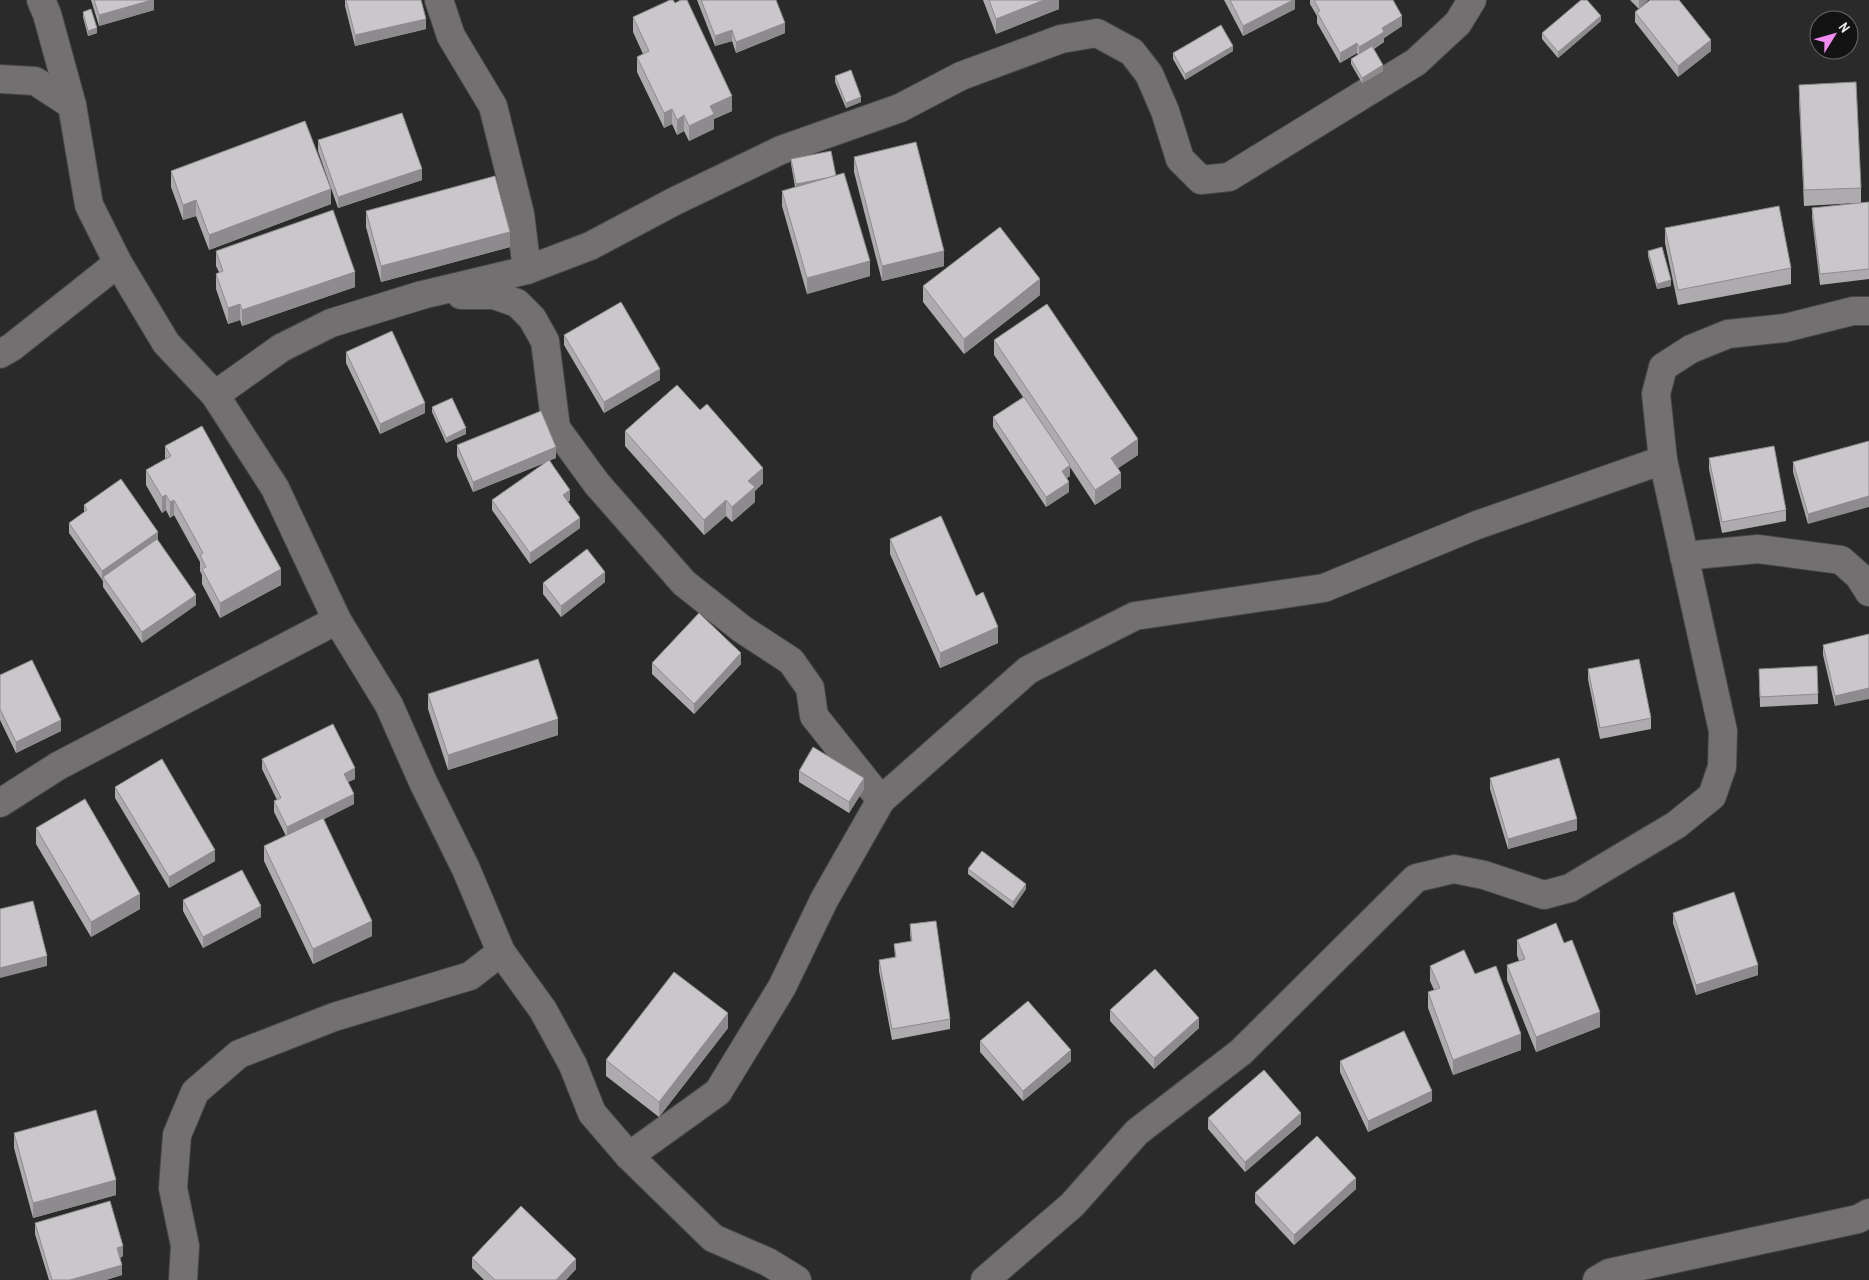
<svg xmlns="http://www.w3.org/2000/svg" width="1869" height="1280" font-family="'Archivo Narrow',sans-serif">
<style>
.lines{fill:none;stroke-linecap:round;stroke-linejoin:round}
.minor-casing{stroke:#484648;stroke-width:30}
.minor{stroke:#737072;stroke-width:28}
.wall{fill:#aeabae}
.shaded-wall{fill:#8d8b8d}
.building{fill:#cac7ca;stroke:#8d8b8d}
</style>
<rect width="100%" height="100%" fill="#2b2a2b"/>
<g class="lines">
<g class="minor-casing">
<g id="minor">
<polyline points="41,0 47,14 72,105 89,205 118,263 166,343 215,395 275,488 337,620 389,705 423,782 466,869 501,952 470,976 334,1017 239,1054 195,1092 177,1135 173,1188 185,1246 183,1280"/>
<polyline points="439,0 451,36 493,106 520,214 527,270"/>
<polyline points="0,79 35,81 72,105"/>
<polyline points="461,295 494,295 517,303 532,318 545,341 556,428 597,484 684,583 742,629 791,661 810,688 814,716 881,800 824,900 782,987 718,1092 629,1156"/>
<polyline points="0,354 12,347 118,263"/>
<polyline points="215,395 281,348 331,323 422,295 527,270 590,246 675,201 781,150 900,108 961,76 1061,39 1097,33 1132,52 1149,74 1165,111 1180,159 1201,180 1229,177 1416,62 1458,23 1472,0"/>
<polyline points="1684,556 1758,549 1841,560 1859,576 1869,592"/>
<polyline points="881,800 1028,670 1135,616 1324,588 1477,525 1663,460"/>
<polyline points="0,803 58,766 337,620"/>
<polyline points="501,952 543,1010 573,1065 592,1113 629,1156 713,1238 768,1262 797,1280"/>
<polyline points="985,1280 1072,1205 1137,1132 1241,1052 1416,878 1454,869 1484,875 1544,895 1570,888 1676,825 1712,796 1722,767 1723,731 1663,460 1656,394 1663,367 1691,349 1728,334 1785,328 1853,311 1869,311"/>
<polyline points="1597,1280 1609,1273 1858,1219 1869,1213"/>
</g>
</g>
<use href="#minor" class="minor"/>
</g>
<g class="wall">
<polygon points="91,0 154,0 154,10 99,26"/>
<polygon points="345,0 421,0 426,29 355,46 345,6"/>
<polygon points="697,0 776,0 785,33 736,53 732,41 715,46"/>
<polygon points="983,0 1059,0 1059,9 996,34"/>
<polygon points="1224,0 1295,0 1295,9 1243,36"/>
<polygon points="1310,0 1393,0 1402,26 1384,38 1384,42 1374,49 1383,71 1362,83 1351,64 1351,59 1358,55 1357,53 1340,63 1317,23 1317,16 1310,4"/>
<polygon points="1630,0 1648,0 1640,8 1711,51 1678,77 1635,22 1635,12 1639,9"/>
<polygon points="83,12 97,33 88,36 83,17"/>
<polygon points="633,17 732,111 714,119 714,129 689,141 684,131 677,135 672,124 664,128 637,72 637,57 643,54 633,32"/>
<polygon points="1601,21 1558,58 1542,39 1542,33"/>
<polygon points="1233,51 1185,80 1173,59 1173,53"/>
<polygon points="835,76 861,102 846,108 835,82"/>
<polygon points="1799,85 1861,188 1861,203 1869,202 1869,279 1820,285 1812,218 1812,208 1857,203 1804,206 1799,100"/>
<polygon points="318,140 422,180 338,208 318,151"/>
<polygon points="854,157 944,266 882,281 854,172"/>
<polygon points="791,159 836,175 870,276 807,294 782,206 782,191 795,187 791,164"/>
<polygon points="171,171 331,204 209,250 196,216 183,220 171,187"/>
<polygon points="366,211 510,247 381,282 366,227"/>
<polygon points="1665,228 1791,268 1791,284 1678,305 1665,243"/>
<polygon points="216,251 355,287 242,326 240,320 228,324 216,289 216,274 219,272 216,266"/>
<polygon points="1648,251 1671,286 1657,289 1648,256"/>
<polygon points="923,286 1040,295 964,354 923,302"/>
<polygon points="564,335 660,380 604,413 564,345"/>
<polygon points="994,340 1138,455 1118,468 1121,488 1095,505 1070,467 1070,476 1067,478 1069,492 1046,507 993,427 993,417 1023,397 994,355"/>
<polygon points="346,352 425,413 380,434 346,363"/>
<polygon points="432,407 466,434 446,443 432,412"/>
<polygon points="625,431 763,483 755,491 755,502 732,522 726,516 704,535 625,446"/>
<polygon points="1869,441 1808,524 1793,472 1793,462"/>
<polygon points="457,445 556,458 550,460 570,500 568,502 580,528 530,564 492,510 492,500 547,462 473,492 457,456"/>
<polygon points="165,446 281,585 220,618 202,584 202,575 200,571 200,562 174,515 170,518 166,510 162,513 146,485 146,470 165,459"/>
<polygon points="1709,458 1786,510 1786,521 1722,533 1709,469"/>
<polygon points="84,505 158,540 196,605 142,643 103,587 103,581 69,533 69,523 84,513"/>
<polygon points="890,539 976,596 998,643 940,668 890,554"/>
<polygon points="605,582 561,617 543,594 543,583"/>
<polygon points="1869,634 1835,706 1823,655 1823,645"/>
<polygon points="652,663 741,664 694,714 652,674"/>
<polygon points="1588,669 1651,718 1651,729 1600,739 1588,679"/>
<polygon points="1759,669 1818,694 1818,704 1760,707"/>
<polygon points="0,675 61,731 16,753 0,720"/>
<polygon points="428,694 558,735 448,770 428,709"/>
<polygon points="262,759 355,779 348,782 354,804 324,819 372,936 313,964 264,861 264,846 286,836 274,812 274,801 277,800 262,769"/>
<polygon points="799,771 864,789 849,813 799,782"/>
<polygon points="1490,778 1577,830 1508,849 1490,789"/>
<polygon points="115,787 215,861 169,888 115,798"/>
<polygon points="36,828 140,909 91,937 36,844"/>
<polygon points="968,869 1026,889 1013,908 968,874"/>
<polygon points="183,900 261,917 203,948 183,911"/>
<polygon points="1673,913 1758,975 1696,995 1673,923"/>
<polygon points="910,924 950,1019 950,1029 892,1040 879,971 879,960 895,958 894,944 911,942 910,934"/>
<polygon points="1517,940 1564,943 1600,1027 1536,1052 1507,980 1507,965 1519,961 1517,955"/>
<polygon points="1430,966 1475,974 1521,1050 1453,1075 1428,1008 1428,992 1434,990 1430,981"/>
<polygon points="1110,1010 1199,1028 1154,1069 1110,1021"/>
<polygon points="728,1028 659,1117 606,1076 606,1060"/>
<polygon points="980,1041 1071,1061 1023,1101 980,1052"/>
<polygon points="1340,1061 1432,1101 1368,1132 1340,1072"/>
<polygon points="1208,1118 1301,1124 1245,1172 1208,1129"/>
<polygon points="14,1133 116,1195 33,1218 14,1148"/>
<polygon points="1356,1189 1294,1245 1255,1203 1255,1193"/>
<polygon points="35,1223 123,1256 120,1258 122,1275 106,1280 49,1280 35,1234"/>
<polygon points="472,1258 576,1269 566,1280 484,1280 472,1268"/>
</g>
<g class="shaded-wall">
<polygon points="152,0 154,0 154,10 99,26 99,15"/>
<polygon points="1044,0 1059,0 1059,9 996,34 996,19"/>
<polygon points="1293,0 1295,0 1295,9 1243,36 1243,26"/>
<polygon points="1639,0 1648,0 1639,9"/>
<polygon points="1402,16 1402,26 1384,38 1384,42 1359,57 1359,47 1382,28"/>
<polygon points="1601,16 1601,21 1558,58 1558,52"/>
<polygon points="426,19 426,29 355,46 355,35"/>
<polygon points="785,23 785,33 736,53 736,42"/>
<polygon points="97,28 97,33 88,36 88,31"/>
<polygon points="732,30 732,41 715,46 715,36"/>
<polygon points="1711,40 1711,51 1678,77 1678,66"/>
<polygon points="1357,43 1357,53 1340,63 1340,53"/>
<polygon points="1233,46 1233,51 1185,80 1185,74"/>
<polygon points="1383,65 1383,71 1362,83 1362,78"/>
<polygon points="732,96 732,111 714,119 714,129 689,141 689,126 710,106"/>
<polygon points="861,97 861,102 846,108 846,103"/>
<polygon points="672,109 672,124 664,128 664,113"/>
<polygon points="684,115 684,131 677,135 677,120"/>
<polygon points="422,169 422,180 338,208 338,197"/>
<polygon points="836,176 796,189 796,184"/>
<polygon points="331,189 331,204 209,250 209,235"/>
<polygon points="196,200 196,216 183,220 183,205"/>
<polygon points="510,232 510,247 381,282 381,266"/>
<polygon points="944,251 944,266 882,281 882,266"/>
<polygon points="870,261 870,276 807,294 807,278"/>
<polygon points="355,272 355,287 242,326 242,310"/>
<polygon points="1040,279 1040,295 964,354 964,339"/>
<polygon points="1671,280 1671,286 1657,289 1657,284"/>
<polygon points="240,304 240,320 228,324 228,308"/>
<polygon points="660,369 660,380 604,413 604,402"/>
<polygon points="425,403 425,413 380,434 380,424"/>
<polygon points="466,428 466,434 446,443 446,438"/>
<polygon points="1138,439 1138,455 1111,473 1111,458"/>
<polygon points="556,447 556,458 473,492 473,482"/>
<polygon points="1070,465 1070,476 1062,481 1062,471"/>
<polygon points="763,468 763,483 755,491 755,502 732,522 732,507 748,481"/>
<polygon points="1121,473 1121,488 1095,505 1095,490"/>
<polygon points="1069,482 1069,492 1046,507 1046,497"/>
<polygon points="570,490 570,500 563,506 563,495"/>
<polygon points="166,495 166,510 162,513 162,497"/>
<polygon points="1869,496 1869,507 1808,524 1808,514"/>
<polygon points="174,500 174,515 170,518 170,502"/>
<polygon points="726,500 726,516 704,535 704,520"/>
<polygon points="580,518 580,528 530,564 530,553"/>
<polygon points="158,532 158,543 103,577 102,582 102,571"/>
<polygon points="281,569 281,585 220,618 220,603"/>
<polygon points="605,572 605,582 561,617 561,606"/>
<polygon points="196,595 196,605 142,643 142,632"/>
<polygon points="998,627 998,643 940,668 940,653"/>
<polygon points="741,653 741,664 694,714 694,704"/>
<polygon points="1869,688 1869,699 1835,706 1835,696"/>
<polygon points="558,719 558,735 448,770 448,755"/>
<polygon points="61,720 61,731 16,753 16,742"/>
<polygon points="355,768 355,779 344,784 344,774"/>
<polygon points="864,778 864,789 849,813 849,802"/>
<polygon points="354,794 354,804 287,838 287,827"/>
<polygon points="1577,819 1577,830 1508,849 1508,839"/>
<polygon points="215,850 215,861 169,888 169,877"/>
<polygon points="1026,884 1026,889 1013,908 1013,902"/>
<polygon points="140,894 140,909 91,937 91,922"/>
<polygon points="261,906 261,917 203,948 203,937"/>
<polygon points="372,921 372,936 313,964 313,949"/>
<polygon points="47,956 47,966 0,978 0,968"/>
<polygon points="1758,965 1758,975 1696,995 1696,985"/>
<polygon points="1600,1012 1600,1027 1536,1052 1536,1037"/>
<polygon points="728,1013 728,1028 659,1117 659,1102"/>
<polygon points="1199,1018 1199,1028 1154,1069 1154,1058"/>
<polygon points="1521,1034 1521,1050 1453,1075 1453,1060"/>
<polygon points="1071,1050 1071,1061 1023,1101 1023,1091"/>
<polygon points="1432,1091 1432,1101 1368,1132 1368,1121"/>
<polygon points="1301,1113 1301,1124 1245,1172 1245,1162"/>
<polygon points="1356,1178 1356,1189 1294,1245 1294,1235"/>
<polygon points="116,1180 116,1195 33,1218 33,1203"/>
<polygon points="123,1246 123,1256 117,1259 117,1248"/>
<polygon points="576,1259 576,1269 566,1280 556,1280"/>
<polygon points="122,1265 122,1275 106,1280 70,1280"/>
</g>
<g class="building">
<polygon points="94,0 152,0 99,15"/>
<polygon points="346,0 421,0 426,19 355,35"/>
<polygon points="670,0 673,0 675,3 681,0 687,0 732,96 710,106 714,114 689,126 684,115 677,120 672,109 664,113 637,57 649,51 633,17"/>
<polygon points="701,0 776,0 785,23 736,42 732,30 715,36"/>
<polygon points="989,0 1044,0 996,19"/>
<polygon points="1230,0 1293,0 1243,26"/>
<polygon points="1314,0 1393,0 1402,16 1382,28 1384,32 1359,47 1357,43 1340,53 1317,12 1320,11"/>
<polygon points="1581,0 1587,0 1601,16 1558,52 1542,33"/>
<polygon points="1650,0 1679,0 1711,40 1678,66 1635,12"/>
<polygon points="91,9 97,28 88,31 83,12"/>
<polygon points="1221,25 1233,46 1185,74 1173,53"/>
<polygon points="1372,46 1383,65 1362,78 1351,59"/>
<polygon points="851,70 861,97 846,103 835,76"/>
<polygon points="1856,82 1861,188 1804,190 1799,85"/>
<polygon points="402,113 422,169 338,197 318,140"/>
<polygon points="305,121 331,189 209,235 196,200 183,205 171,171"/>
<polygon points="916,142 944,251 882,266 854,157"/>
<polygon points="831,151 836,176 796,184 791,159"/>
<polygon points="844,173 870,261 807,278 782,191"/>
<polygon points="495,176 510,232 381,266 366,211"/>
<polygon points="1869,202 1869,269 1820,274 1812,208"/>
<polygon points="1779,206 1791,268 1678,290 1665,228"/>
<polygon points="333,210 355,272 242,310 240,304 228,308 216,274 223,271 216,251"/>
<polygon points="1000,227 1040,279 964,339 923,286"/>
<polygon points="1662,247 1671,280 1657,284 1648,251"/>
<polygon points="621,302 660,369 604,402 564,335"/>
<polygon points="1047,304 1138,439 1111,458 1121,473 1095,490 994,340"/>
<polygon points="392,331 425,403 380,424 346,352"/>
<polygon points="677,385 700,410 707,404 763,468 748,481 755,487 732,507 726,500 704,520 625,431"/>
<polygon points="1024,397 1070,465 1062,471 1069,482 1046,497 993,417"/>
<polygon points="452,398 466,428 446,438 432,407"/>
<polygon points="541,411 556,447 473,482 457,445"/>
<polygon points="202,426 281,569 220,603 202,569 206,567 200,555 203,553 174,500 170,502 166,495 162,497 146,470 171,456 165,446"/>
<polygon points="1869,441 1869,496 1808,514 1793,462"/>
<polygon points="1774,446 1786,510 1722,522 1709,458"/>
<polygon points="549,460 570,490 563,495 580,518 530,553 492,500"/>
<polygon points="121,479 158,532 102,571 69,523 87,510 84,505"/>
<polygon points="941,516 976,596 983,592 998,627 940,653 890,539"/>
<polygon points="157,539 196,595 142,632 103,577"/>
<polygon points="587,549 605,572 561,606 543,583"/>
<polygon points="699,613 741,653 694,704 652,663"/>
<polygon points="1869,634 1869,688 1835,696 1823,645"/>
<polygon points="538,659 558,719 448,755 428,694"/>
<polygon points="1639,659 1651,718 1600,728 1588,669"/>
<polygon points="32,660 61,720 16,742 0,709 0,675"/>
<polygon points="1817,666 1818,694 1760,697 1759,669"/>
<polygon points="333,724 355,768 344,774 354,794 287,827 274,801 281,798 262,759"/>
<polygon points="813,747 864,778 849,802 799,771"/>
<polygon points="1559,758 1577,819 1508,839 1490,778"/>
<polygon points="162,759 215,850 169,877 115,787"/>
<polygon points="85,799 140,894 91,922 36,828"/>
<polygon points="323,818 372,921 313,949 264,846"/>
<polygon points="982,851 1026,884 1013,902 968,869"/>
<polygon points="242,870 261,906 203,937 183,900"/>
<polygon points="1734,892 1758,965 1696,985 1673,913"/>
<polygon points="33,901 47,956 0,968 0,909"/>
<polygon points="936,921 950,1019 892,1029 879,960 896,957 894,944 912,941 910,924"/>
<polygon points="1556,923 1564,943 1572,940 1600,1012 1536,1037 1507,965 1525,959 1517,940"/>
<polygon points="1464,950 1475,974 1496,966 1521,1034 1453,1060 1428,992 1440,988 1430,966"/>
<polygon points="1155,969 1199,1018 1154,1058 1110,1010"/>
<polygon points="674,972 728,1013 659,1102 606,1060"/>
<polygon points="1028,1001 1071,1050 1023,1091 980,1041"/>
<polygon points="1404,1031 1432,1091 1368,1121 1340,1061"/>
<polygon points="1264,1070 1301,1113 1245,1162 1208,1118"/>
<polygon points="96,1110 116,1180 33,1203 14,1133"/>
<polygon points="1317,1136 1356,1178 1294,1235 1255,1193"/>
<polygon points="110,1201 123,1246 117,1248 122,1265 70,1280 52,1280 35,1223"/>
<polygon points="521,1206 576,1259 556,1280 495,1280 472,1258"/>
</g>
<g transform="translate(1834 35) rotate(53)"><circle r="24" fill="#131313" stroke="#696969"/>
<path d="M0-4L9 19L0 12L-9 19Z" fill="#f28af2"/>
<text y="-8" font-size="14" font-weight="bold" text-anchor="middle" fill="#ebeaeb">N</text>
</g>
</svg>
